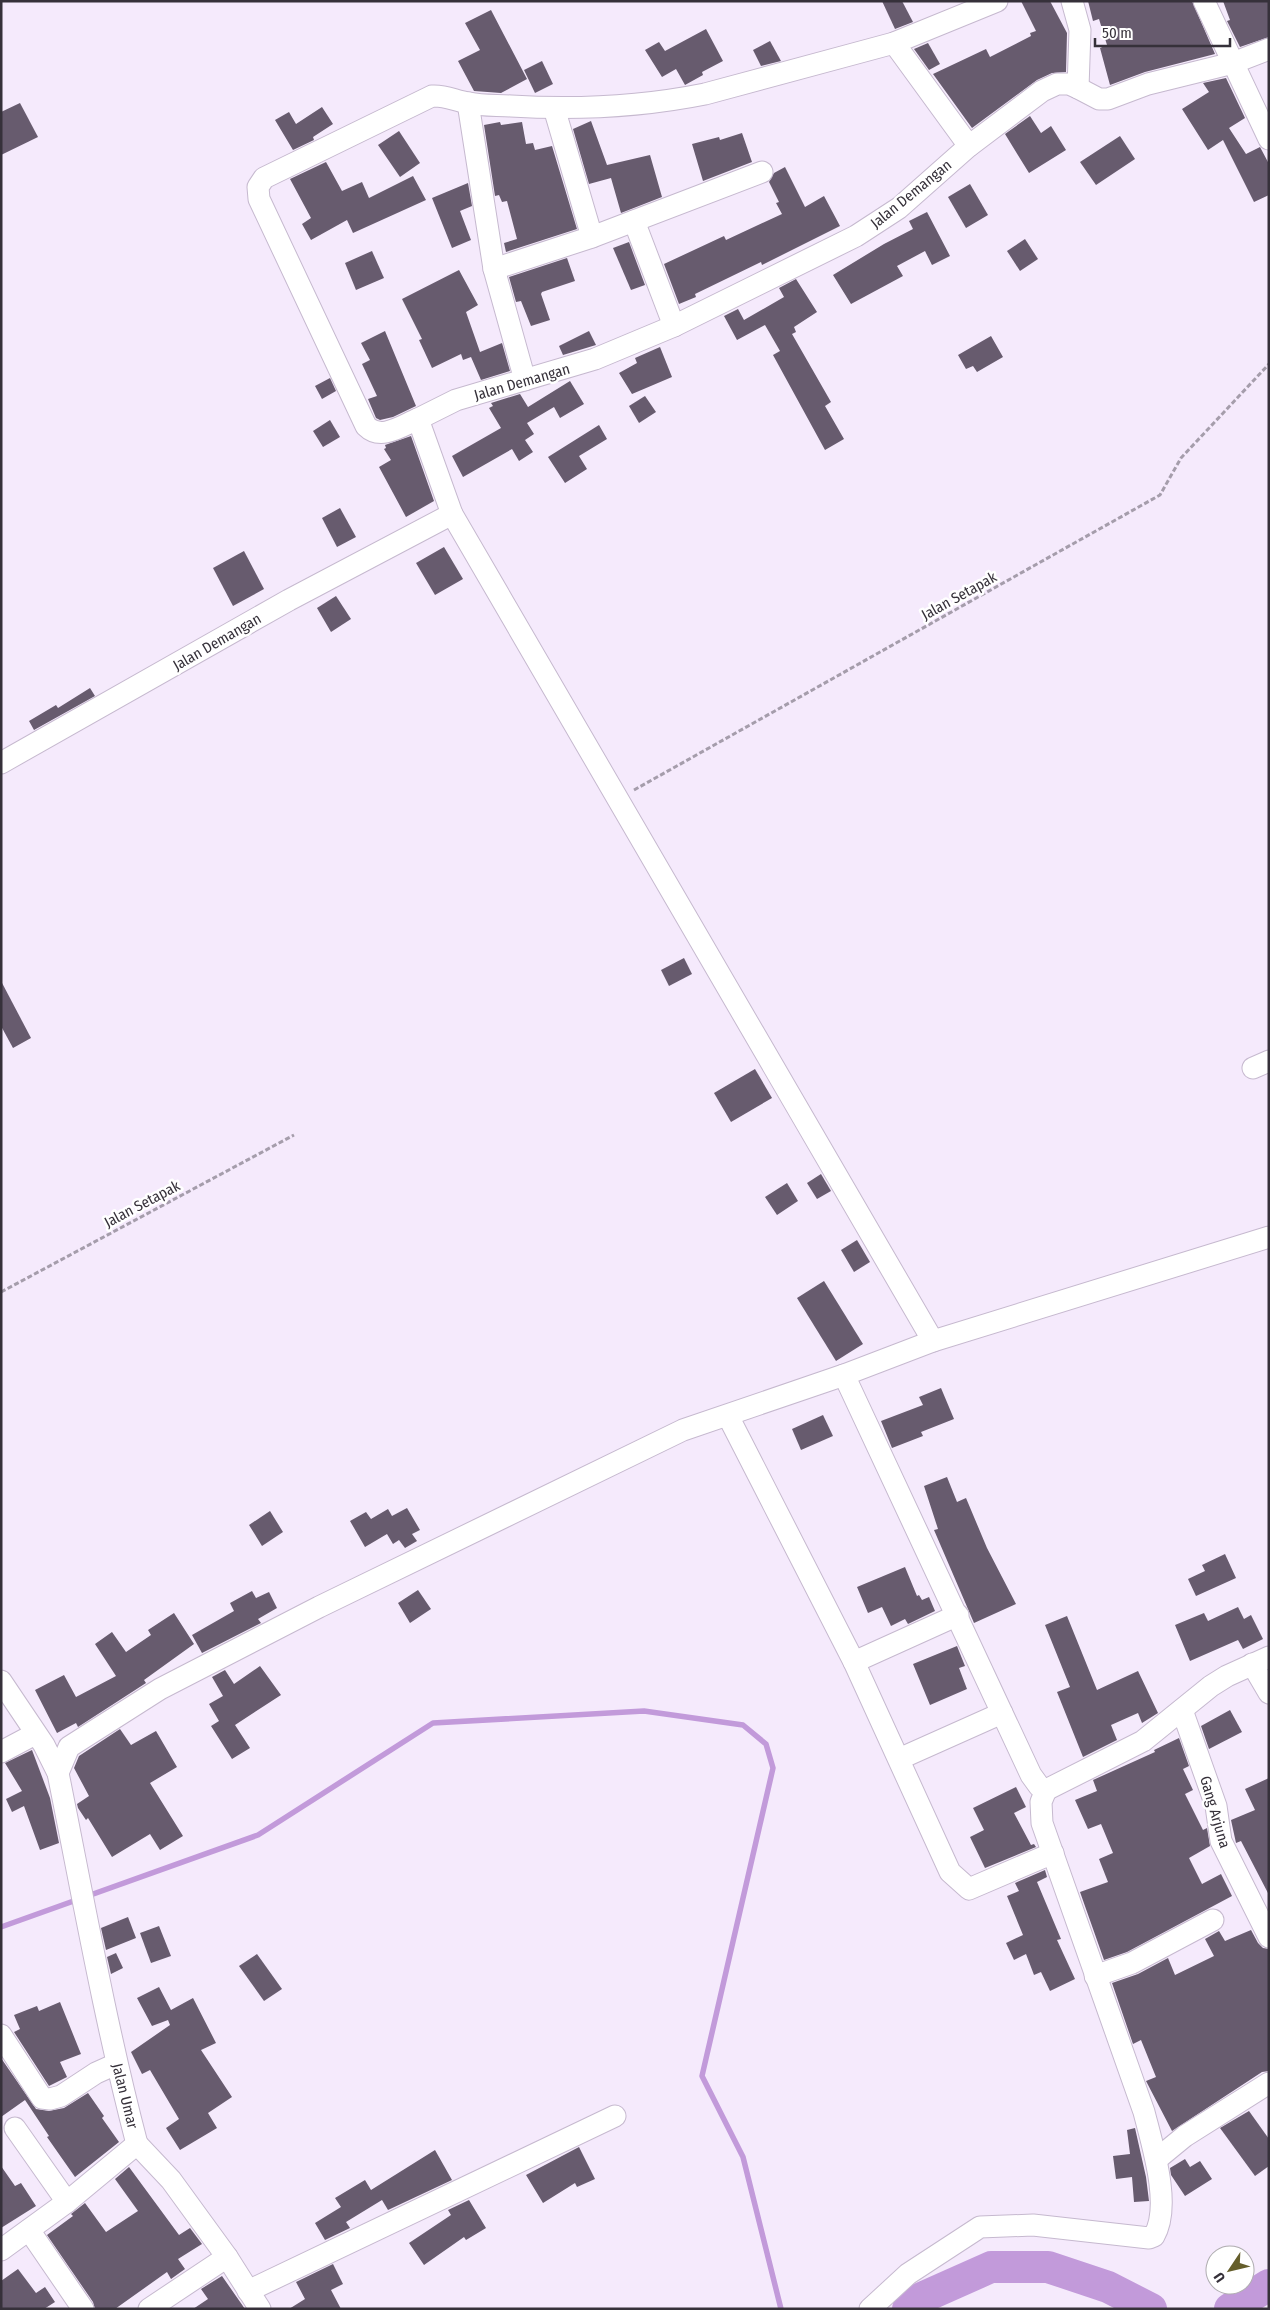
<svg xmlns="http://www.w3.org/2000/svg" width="1270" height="2310" font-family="'Fira Sans Condensed',sans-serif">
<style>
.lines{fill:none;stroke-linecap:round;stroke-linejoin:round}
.stream{stroke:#c29ada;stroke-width:5.5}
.river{stroke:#c29ada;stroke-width:32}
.building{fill:#675b6e}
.street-casing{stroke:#c6b9cf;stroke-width:23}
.path{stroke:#a59dab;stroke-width:3;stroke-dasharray:5 2.5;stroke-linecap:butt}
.street{stroke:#fff;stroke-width:21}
.labels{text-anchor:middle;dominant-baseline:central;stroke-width:5;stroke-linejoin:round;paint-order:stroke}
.street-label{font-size:15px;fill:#36313a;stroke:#fff}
</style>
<rect width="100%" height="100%" fill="#f5eafc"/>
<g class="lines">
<polyline class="stream" points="1,1927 258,1835 433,1723 644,1711 743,1725 766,1744 773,1768 702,2076 743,2157 781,2309"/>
<g class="river">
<polyline points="908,2309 919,2299 991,2267 1048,2267 1108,2287 1151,2309"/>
<polyline points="1230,2309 1269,2285"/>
</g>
</g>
<g class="building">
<polygon points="882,1 902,1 913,22 895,29"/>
<polygon points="1021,1 1050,1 1067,33 1066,72 1052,73 1037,80 972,128 933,74 986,49 990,57 1031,36 1030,33 1036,31"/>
<polygon points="1088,1 1192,1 1215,54 1145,72 1110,85 1100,48 1107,45 1099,19 1093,21"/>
<polygon points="1223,1 1269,1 1269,37 1240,47 1227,21 1230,20"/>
<polygon points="491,10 527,79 501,93 474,91 458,61 480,50 465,23"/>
<polygon points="706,29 723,61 702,72 703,75 685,85 676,69 662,77 645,50 659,42 665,51"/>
<polygon points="770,41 781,61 761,66 753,50"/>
<polygon points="928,43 940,64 929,70 914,49"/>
<polygon points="542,61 553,84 535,93 524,70"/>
<polygon points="1226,78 1245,118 1229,128 1246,154 1260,147 1269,164 1269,195 1254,202 1223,140 1208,150 1182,109 1209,92 1203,83"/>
<polygon points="20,103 38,137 1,155 1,112"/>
<polygon points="322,107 333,124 313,137 314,140 293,150 275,120 289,112 296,124"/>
<polygon points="1030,116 1041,133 1051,126 1066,150 1029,173 1005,134"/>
<polygon points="591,121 607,165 650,155 662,197 621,213 611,178 589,184 573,129"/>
<polygon points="500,122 501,125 522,122 526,144 533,143 535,150 552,146 577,229 506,252 504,243 517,239 507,201 502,202 499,195 495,196 484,125"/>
<polygon points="399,131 420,163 400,177 378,145"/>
<polygon points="742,133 752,162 703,181 692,144 719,137 720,140"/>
<polygon points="1120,136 1135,159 1096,185 1080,162"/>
<polygon points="326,162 342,191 362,182 369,198 413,176 426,200 353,233 347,220 311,240 302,224 311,218 290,179"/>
<polygon points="785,167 805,207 824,196 840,226 762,265 761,262 695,294 696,297 679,304 664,264 724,236 726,240 782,214 776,203 779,202 769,182 774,173"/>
<polygon points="468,183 472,206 460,211 471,240 452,248 432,198"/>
<polygon points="970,184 988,215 966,228 948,197"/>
<polygon points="927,212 950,256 932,265 925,251 897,266 903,276 851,304 833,275 884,244 913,229 909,221"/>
<polygon points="1025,239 1038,259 1020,271 1007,251"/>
<polygon points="629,242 645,285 631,290 613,248"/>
<polygon points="372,251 384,278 356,290 345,263"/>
<polygon points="567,258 575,281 542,292 541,294 550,320 531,326 521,301 516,302 509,277"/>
<polygon points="459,270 478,305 466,312 480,352 502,343 510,371 481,380 471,357 463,360 461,354 432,368 419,340 422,339 402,299"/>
<polygon points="796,279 817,312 794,327 796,332 792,334 831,402 825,406 844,439 825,450 773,355 780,351 765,325 737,340 724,316 738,309 744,320 784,297 779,288"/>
<polygon points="385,331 416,406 393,417 380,420 376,418 368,399 377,396 362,364 370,360 361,343"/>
<polygon points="589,331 596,345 563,355 559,346"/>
<polygon points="991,336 1003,357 977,372 973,366 966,369 958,355"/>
<polygon points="660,347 672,377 632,394 619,373 637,363 635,358"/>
<polygon points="330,378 336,391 322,399 315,386"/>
<polygon points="570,381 584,404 560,418 554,407 527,423 534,434 525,440 533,452 519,461 512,449 463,477 452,456 501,428 489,408 493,406 491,403 520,394 528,407"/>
<polygon points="645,396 656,412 639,423 629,406"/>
<polygon points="330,420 340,437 323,447 313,431"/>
<polygon points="599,425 607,439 579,456 587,469 565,483 548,457"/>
<polygon points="411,436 434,501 406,517 379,467 391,460 384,449 386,448 385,445"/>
<polygon points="340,508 356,537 337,547 322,518"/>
<polygon points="444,547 463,579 435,595 416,563"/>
<polygon points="244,551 264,589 233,606 213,568"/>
<polygon points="336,596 351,619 331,632 317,608"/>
<polygon points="90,688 95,696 34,730 29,721 56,705 58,708"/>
<polygon points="684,958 692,974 669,986 661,970"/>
<polygon points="1,981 31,1038 13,1048 1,1026"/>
<polygon points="755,1069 772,1098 731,1122 714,1093"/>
<polygon points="821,1174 831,1191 817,1199 807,1183"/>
<polygon points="787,1183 798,1201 777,1215 765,1197"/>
<polygon points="857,1240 870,1262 854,1272 841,1250"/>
<polygon points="824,1281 863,1344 836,1361 797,1298"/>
<polygon points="941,1388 954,1419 921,1432 923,1436 892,1448 881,1421 923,1405 919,1397"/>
<polygon points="823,1415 833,1436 801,1450 792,1429"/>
<polygon points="947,1477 957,1502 966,1498 987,1548 1016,1604 974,1623 934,1530 938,1529 924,1486"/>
<polygon points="407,1508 420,1530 412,1534 417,1541 405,1548 399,1540 393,1544 387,1534 365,1547 350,1521 366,1512 371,1519 388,1509 392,1516"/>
<polygon points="270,1511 283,1532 262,1546 249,1525"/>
<polygon points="1225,1554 1236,1578 1196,1596 1188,1579 1205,1571 1202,1565"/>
<polygon points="905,1567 917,1596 919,1595 922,1600 929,1597 935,1611 908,1624 905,1619 891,1626 882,1607 868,1613 857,1587"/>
<polygon points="418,1590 431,1609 410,1623 398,1603"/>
<polygon points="252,1591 256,1598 269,1592 277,1608 258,1619 261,1623 202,1653 192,1635 234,1611 230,1603"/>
<polygon points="1238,1607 1244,1619 1251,1615 1263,1639 1243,1649 1238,1640 1190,1661 1175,1625 1204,1613 1208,1621"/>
<polygon points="174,1613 194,1644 144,1680 146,1683 78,1727 76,1723 57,1733 35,1690 64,1675 76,1697 116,1676 95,1644 112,1632 126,1652 151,1635 148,1630"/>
<polygon points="1067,1616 1097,1690 1138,1671 1158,1713 1142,1723 1138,1713 1111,1725 1117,1740 1083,1757 1057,1692 1070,1687 1045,1625"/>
<polygon points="957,1646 965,1666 959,1668 967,1689 930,1705 913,1664"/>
<polygon points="260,1666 281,1695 235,1725 250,1748 232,1759 211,1726 219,1721 209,1704 223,1696 212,1677 225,1670 234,1684"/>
<polygon points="1230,1710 1242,1732 1209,1749 1201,1726"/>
<polygon points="120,1729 131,1745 156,1731 177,1767 150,1783 183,1836 160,1850 150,1834 112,1857 88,1818 86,1820 78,1808 77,1804 89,1796 74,1768 79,1756"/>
<polygon points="1179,1738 1189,1766 1183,1769 1193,1790 1185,1794 1203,1830 1207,1828 1210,1846 1189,1858 1202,1884 1221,1874 1232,1896 1127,1952 1104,1960 1080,1892 1108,1882 1099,1859 1113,1853 1101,1824 1088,1829 1075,1800 1097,1791 1093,1780 1155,1752 1154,1750"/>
<polygon points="32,1750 50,1798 59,1843 40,1850 24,1806 12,1812 6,1799 22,1791 5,1763"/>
<polygon points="1269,1778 1269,1895 1241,1841 1236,1843 1231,1820 1255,1810 1245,1789"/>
<polygon points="1016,1787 1026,1807 1014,1813 1031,1845 1034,1844 1036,1847 985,1868 970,1837 984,1830 973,1808"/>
<polygon points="1045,1870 1047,1877 1037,1882 1061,1939 1057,1940 1075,1979 1050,1991 1041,1972 1034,1975 1026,1954 1014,1960 1006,1943 1023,1935 1007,1896 1019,1891 1015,1883"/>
<polygon points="128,1917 136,1938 106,1950 101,1928"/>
<polygon points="159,1926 171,1956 151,1963 140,1933"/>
<polygon points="1251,1930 1258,1943 1263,1948 1269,1949 1269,2071 1262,2072 1172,2131 1146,2081 1156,2077 1141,2040 1133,2044 1112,1983 1138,1974 1168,1958 1175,1975 1214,1956 1205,1939 1219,1931 1225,1941"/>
<polygon points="116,1953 123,1968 111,1974 107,1957"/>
<polygon points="257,1954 282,1989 264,2001 239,1966"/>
<polygon points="159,1987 171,2010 193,1998 216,2043 201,2050 232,2097 208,2113 217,2128 180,2150 166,2128 179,2119 150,2070 142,2074 131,2052 170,2025 168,2020 152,2026 137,1998"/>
<polygon points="60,2002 81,2054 60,2062 67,2077 49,2086 14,2032 20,2029 14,2015 37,2006 39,2011"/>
<polygon points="1,2058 36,2109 49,2111 64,2108 88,2093 104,2116 102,2118 119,2142 75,2177 47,2137 49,2136 25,2100 1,2117"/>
<polygon points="1249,2111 1269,2139 1269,2166 1255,2176 1220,2128"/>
<polygon points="1135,2128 1146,2177 1149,2201 1134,2202 1132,2177 1116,2179 1113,2156 1130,2154 1127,2130"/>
<polygon points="579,2147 595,2179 577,2187 575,2183 543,2203 526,2175"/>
<polygon points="435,2150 452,2180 388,2210 382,2200 346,2222 350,2228 325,2240 315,2223 341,2207 335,2198 365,2180 371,2190"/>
<polygon points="1185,2159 1190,2167 1200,2161 1212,2179 1185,2196 1171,2175 1170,2168"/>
<polygon points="1,2166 15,2186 21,2183 36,2206 1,2228"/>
<polygon points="129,2167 179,2235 190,2228 202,2244 178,2259 185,2269 171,2279 167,2272 115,2309 95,2309 93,2302 47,2235 73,2216 71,2214 85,2203 106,2232 138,2211 115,2179"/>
<polygon points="469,2200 486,2228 466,2240 464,2237 424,2265 409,2243 451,2215 448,2210"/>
<polygon points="333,2264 343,2284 331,2290 341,2309 289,2309 305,2299 296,2282"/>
<polygon points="18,2269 36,2293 45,2287 55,2302 44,2309 1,2309 1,2281"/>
<polygon points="222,2276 245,2309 193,2309 208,2299 201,2289"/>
</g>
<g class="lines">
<g class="street-casing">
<g id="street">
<polyline points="1204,1 1269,139"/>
<polyline points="894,43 969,146"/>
<polyline points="1078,88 1099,99 1108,99 1148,84 1233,63 1269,49"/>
<polyline points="468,103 494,269 525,380"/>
<polyline points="554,108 592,237"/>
<polyline points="634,221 674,326"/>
<polyline points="494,269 592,237 762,172"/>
<path d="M418,419C401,426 381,441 366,426L259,199L258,187L264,178L432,96C446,95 455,101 469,103C482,106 497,105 511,106C576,110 640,107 705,94L894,43L997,1"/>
<polyline points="452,514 933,1341"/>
<polyline points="1,763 289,600 452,514 418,419 456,400 595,359 674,326 856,236 899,208 969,146 1042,91 1057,84 1069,84 1078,88 1080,30 1072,1"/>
<polyline points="1253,1068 1269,1061"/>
<path d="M844,1375L1031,1775L1039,1786L1046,1790L1041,1802L1042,1823L1144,2112C1152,2144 1172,2206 1154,2236L1149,2238L1033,2225L980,2227L908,2274L870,2309"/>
<polyline points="728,1416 854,1662 958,1615"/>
<polyline points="854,1662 950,1872 969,1889 1053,1853"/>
<polyline points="1252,1664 1269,1693"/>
<path d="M1,1681L44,1745L58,1773C83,1897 105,2022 137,2144L67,2202L1,2250"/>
<polyline points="1182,1710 1216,1806 1221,1841 1269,1937"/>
<polyline points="1,1752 35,1734"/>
<polyline points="899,1759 1002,1713"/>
<polyline points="58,1773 69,1747 160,1689 319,1607 683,1430 844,1375 933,1341 1269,1237"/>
<polyline points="1046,1790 1143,1741 1211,1686 1227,1676 1269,1657"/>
<polyline points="1095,1976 1132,1963 1213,1920"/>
<polyline points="1,2035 42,2098 50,2099 61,2096 96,2073 116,2064"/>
<polyline points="15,2128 67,2202"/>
<polyline points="137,2144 171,2180 227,2257 260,2309"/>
<polyline points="1157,2159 1185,2136 1269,2083"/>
<polyline points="29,2230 83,2309"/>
<polyline points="248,2291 615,2116"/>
<polyline points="149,2309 227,2257"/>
</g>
</g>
<g class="path">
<polyline points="634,790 1160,495 1181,458 1269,364"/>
<polyline points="1,1292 294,1135"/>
</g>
<use href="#street" class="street"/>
</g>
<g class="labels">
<g class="street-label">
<text transform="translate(911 194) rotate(-39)">Jalan Demangan</text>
<text transform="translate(522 382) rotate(-16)">Jalan Demangan</text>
<text transform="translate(959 596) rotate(-29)">Jalan Setapak</text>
<text transform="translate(217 642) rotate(-30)">Jalan Demangan</text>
<text transform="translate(142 1204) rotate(-28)">Jalan Setapak</text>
<text transform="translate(1215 1812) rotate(74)">Gang Arjuna</text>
<text transform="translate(125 2096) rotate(76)">Jalan Umar</text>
</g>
</g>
<rect width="1270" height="2310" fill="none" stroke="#36313a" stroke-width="5"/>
<g transform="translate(1230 2270) rotate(235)"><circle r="24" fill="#ffffff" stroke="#afadb0"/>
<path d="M0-4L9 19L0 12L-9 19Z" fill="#655e2b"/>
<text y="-8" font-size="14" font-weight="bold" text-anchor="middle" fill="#36313a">U</text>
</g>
<path d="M1095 38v8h135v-8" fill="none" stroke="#36313a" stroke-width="2.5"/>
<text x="1102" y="38" font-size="15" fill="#36313a" stroke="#ffffff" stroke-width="4" paint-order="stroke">50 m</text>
</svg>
